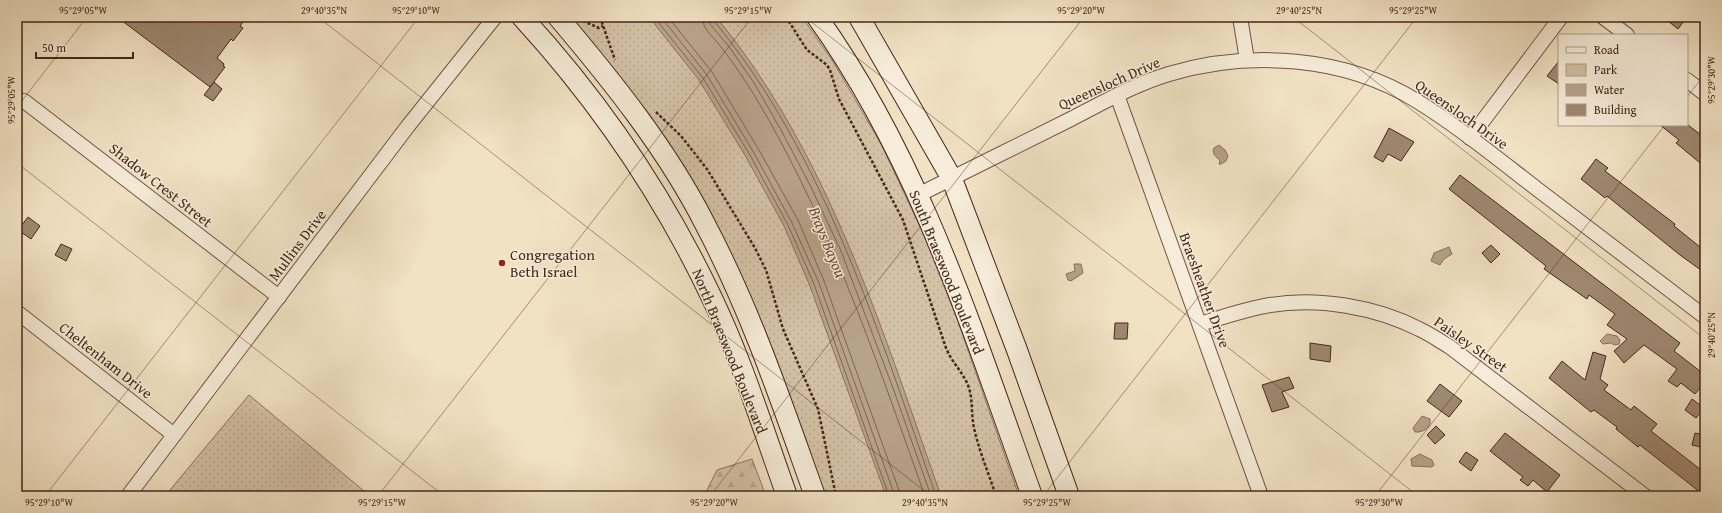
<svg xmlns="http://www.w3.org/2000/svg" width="1722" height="513" font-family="'Gentium Book Plus',serif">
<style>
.green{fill:url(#green-dots);stroke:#8d7460}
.forest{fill:url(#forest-firs);stroke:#8d7460}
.water{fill:#b7a28a;stroke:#8a715d}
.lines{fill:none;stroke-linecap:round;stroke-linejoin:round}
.shore{stroke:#7e6452;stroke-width:1}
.building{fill:#9f8872;stroke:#46271a}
.minor-casing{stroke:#715644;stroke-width:16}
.secondary-casing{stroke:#46271a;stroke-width:22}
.path{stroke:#46271a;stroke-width:2.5;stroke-dasharray:3 2;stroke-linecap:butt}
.minor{stroke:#f6ecd9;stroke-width:14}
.secondary{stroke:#f6ecd9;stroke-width:20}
.ticks{fill:none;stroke:#46271a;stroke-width:1;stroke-opacity:0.45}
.poi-dot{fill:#8f2418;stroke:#f6ecd9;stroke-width:1.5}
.labels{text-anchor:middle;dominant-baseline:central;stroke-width:3;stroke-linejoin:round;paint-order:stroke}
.street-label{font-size:15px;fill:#46271a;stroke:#f6ecd9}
.poi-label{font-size:15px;fill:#46271a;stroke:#f6ecd9;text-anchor:start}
.water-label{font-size:16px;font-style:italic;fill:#684c3c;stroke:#f6ecd9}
.neatline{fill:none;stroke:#46271a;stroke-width:1.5}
.ticks-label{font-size:10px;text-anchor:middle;fill:#46271a}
</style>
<defs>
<pattern id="green-dots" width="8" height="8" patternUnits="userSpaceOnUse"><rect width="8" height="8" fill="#d4c2a7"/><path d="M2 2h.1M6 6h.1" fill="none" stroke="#b7a78f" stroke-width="1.8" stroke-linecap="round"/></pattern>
<pattern id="forest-firs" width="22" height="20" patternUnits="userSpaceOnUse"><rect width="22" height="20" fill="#d4c2a7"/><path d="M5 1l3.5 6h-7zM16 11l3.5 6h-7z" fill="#b7a78f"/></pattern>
</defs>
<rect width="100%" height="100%" fill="#f1e2c4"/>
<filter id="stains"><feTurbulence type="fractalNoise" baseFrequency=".005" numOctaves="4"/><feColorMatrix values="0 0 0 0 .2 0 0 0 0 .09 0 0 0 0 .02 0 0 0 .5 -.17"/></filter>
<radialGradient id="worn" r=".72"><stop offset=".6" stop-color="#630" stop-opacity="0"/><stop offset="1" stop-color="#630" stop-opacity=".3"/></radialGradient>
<g class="green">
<polygon points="569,17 802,17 834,63 881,144 922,231 957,319 1019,496 821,496 758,321"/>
<polygon points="249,395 370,496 165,496"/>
</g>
<polygon class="forest" points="752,459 766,496 704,496 717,470"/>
<g class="water">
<path d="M649,17H716C828,152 883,332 941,496H886L810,286L784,226L746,157L699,80Z"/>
<path d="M1219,145L1225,150L1228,156L1226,161L1221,164H1219L1220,161C1217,157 1211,154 1214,148Z"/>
<polygon points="1449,247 1452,254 1444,259 1440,265 1431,261 1434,253"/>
<polygon points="1074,264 1081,264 1083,273 1071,281 1068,280 1066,274 1075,271"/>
<polygon points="1607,334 1617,336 1620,340 1619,344 1614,345 1611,343 1603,344 1600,341"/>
<path d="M1422,416L1430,419C1432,427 1423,433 1415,432L1413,428Z"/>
<polygon points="1420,454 1432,460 1434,465 1432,467 1412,466 1411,459"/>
</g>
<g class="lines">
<g class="shore">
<polyline points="654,17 703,78 750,155 788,225 814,284 889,496"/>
<polyline points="661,17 707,75 754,153 792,223 819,283 895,496"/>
<polyline points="668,17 712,72 759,150 798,220 824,281 901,496"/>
<path d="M702,17C702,27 711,35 717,42C740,70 759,102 776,133C839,248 881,373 925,496"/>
<polyline points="708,17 710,24 730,48 754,83 781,130 810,185 841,251 893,388 931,496"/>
<path d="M713,17L714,21C825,155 879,334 936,496"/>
</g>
</g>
<g class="building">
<polygon points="117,17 247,17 240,26 243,28 233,41 231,39 217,58 224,64 223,66 225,67 210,87"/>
<polygon points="1663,17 1687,17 1678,29"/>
<polygon points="1559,61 1559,84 1547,76"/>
<polygon points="214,82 222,89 213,101 204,95"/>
<polygon points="1660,125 1688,125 1705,138 1705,167 1676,143 1679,140"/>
<polygon points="1389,128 1414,142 1401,161 1388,154 1383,162 1374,157"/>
<polygon points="1596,159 1608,168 1605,171 1675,224 1674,226 1705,251 1705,273 1680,255 1607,196 1605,198 1581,179"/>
<polygon points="1460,175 1680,343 1674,351 1705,375 1705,382 1695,394 1681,383 1677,387 1668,381 1677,369 1644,345 1624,363 1614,351 1627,339 1607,325 1615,314 1589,295 1587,299 1544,269 1546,266 1449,189"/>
<polygon points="28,217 40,226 31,239 18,230"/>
<polygon points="61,244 72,249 66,261 55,255"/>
<polygon points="1491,245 1500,254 1491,263 1482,253"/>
<polygon points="1115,323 1128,323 1127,339 1114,339"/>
<polygon points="1310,343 1331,346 1330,362 1310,359"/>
<polygon points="1593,352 1606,356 1600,379 1608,385 1604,390 1631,410 1634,406 1657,424 1651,431 1705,473 1705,496 1640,445 1638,447 1616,429 1617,427 1594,410 1591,412 1549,378 1562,361 1585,380"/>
<polygon points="1289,377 1294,388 1282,392 1289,407 1272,412 1262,385"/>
<polygon points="1440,384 1462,401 1449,417 1427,401"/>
<polygon points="1692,399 1704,408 1696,418 1685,410"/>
<polygon points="1436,426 1445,435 1435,444 1427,435"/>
<polygon points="1505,433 1560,475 1547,492 1533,480 1528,486 1520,480 1523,477 1490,451"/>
<polygon points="1695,433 1705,435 1705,448 1692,445"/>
<polygon points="1466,452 1478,460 1471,471 1459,462"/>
</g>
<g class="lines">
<g class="minor-casing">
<g id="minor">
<polyline points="1240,17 1247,60"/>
<polyline points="1603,17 1627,35"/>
<polyline points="1687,80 1705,94"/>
<polyline points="1117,95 1261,496"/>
<polyline points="24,101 279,297"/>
<polyline points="1470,138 1561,17"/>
<path d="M918,195C969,170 1020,144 1071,119C1102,103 1135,84 1169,74C1250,50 1344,56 1417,101C1459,127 1498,159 1537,189C1593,232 1649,275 1705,317"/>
<polyline points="17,312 174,435"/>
<path d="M1200,324C1223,317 1246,309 1270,305C1318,297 1376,307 1419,329C1430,334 1440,341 1450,347L1645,496"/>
<polyline points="128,496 408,126 495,17"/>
</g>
</g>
<g class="secondary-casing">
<g id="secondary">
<path d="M522,17C599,101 662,193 711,296C742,360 763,429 787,496"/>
<path d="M558,17C612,81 667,149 705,224C751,311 782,404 815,496"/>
<path d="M817,17C920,161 973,332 1032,496"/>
<polyline points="859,17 952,179 1017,350 1069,496"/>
</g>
</g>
<g class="path">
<polyline points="600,17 615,60"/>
<path d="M786,17L807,50L827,65L830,70L839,99L903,220L946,348C952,363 964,373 969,388C973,401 971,414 974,428C979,451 989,474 996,496"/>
<polyline points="583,21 599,28 603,26"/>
<polyline points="656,112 681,136 707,169 755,248 766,270 783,329 818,409 836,496"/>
</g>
<use href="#minor" class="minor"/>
<use href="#secondary" class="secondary"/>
</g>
<path class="ticks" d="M318,17L931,496M805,17L1418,496M1293,17L1705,339M1687,97L1705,74M17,107L87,17M17,163L444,496M45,496L419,17M378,496L752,17M710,496L1084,17M1043,496L1417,17M1375,496L1665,125"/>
<circle class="poi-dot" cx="502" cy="263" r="4"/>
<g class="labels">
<g class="street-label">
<text transform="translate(1109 83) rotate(-24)">Queensloch Drive</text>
<text transform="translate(1462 114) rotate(35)">Queensloch Drive</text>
<text transform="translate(161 185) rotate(38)">Shadow Crest Street</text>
<text transform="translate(297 245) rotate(-53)">Mullins Drive</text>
<text transform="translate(947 272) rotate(68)">South Braeswood Boulevard</text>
<text transform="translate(1205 290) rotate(70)">Braesheather Drive</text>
<text transform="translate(1471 344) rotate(35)">Paisley Street</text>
<text transform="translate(730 351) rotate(68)">North Braeswood Boulevard</text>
<text transform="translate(106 360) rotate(38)">Cheltenham Drive</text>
</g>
<g class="poi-label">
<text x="510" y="254">Congregation<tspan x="510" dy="17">Beth Israel</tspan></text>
</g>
<g class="water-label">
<text transform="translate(828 242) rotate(68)">Brays Bayou</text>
</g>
</g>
<rect width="1722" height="513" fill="none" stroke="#f1e2c4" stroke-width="44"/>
<rect x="1558" y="34" width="130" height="92" fill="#f6ecd9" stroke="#b09d8d"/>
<rect x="1566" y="47" width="20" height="6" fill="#f6ecd9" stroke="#b09d8d"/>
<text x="1594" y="54" font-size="12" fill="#46271a">Road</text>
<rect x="1566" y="64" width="20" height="12" fill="#d4c2a7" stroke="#b09d8d"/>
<text x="1594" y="74" font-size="12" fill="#46271a">Park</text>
<rect x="1566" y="84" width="20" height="12" fill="#b7a28a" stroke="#b09d8d"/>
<text x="1594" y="94" font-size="12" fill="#46271a">Water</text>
<rect x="1566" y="104" width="20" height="12" fill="#9f8872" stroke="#b09d8d"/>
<text x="1594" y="114" font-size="12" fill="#46271a">Building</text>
<path d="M36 52v6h97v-6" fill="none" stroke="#46271a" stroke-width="2"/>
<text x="42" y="52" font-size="12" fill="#46271a" stroke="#f6ecd9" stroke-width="3" paint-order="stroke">50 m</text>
<rect x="22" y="22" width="1678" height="469" class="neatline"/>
<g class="ticks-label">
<text x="83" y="14">95°29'05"W</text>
<text x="324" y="14">29°40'35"N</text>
<text x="416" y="14">95°29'10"W</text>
<text x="748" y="14">95°29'15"W</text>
<text x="1081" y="14">95°29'20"W</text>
<text x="1299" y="14">29°40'25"N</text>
<text x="1413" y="14">95°29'25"W</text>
<text transform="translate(1711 80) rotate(-90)" y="4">95°29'30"W</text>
<text transform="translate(11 100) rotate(-90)" y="4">95°29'05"W</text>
<text transform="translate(1711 335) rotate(-90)" y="4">29°40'25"N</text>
<text x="49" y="506">95°29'10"W</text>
<text x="382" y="506">95°29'15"W</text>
<text x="714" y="506">95°29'20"W</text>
<text x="925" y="506">29°40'35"N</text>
<text x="1047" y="506">95°29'25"W</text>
<text x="1379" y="506">95°29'30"W</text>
</g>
<rect width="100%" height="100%" filter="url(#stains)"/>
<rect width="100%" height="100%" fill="url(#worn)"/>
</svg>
